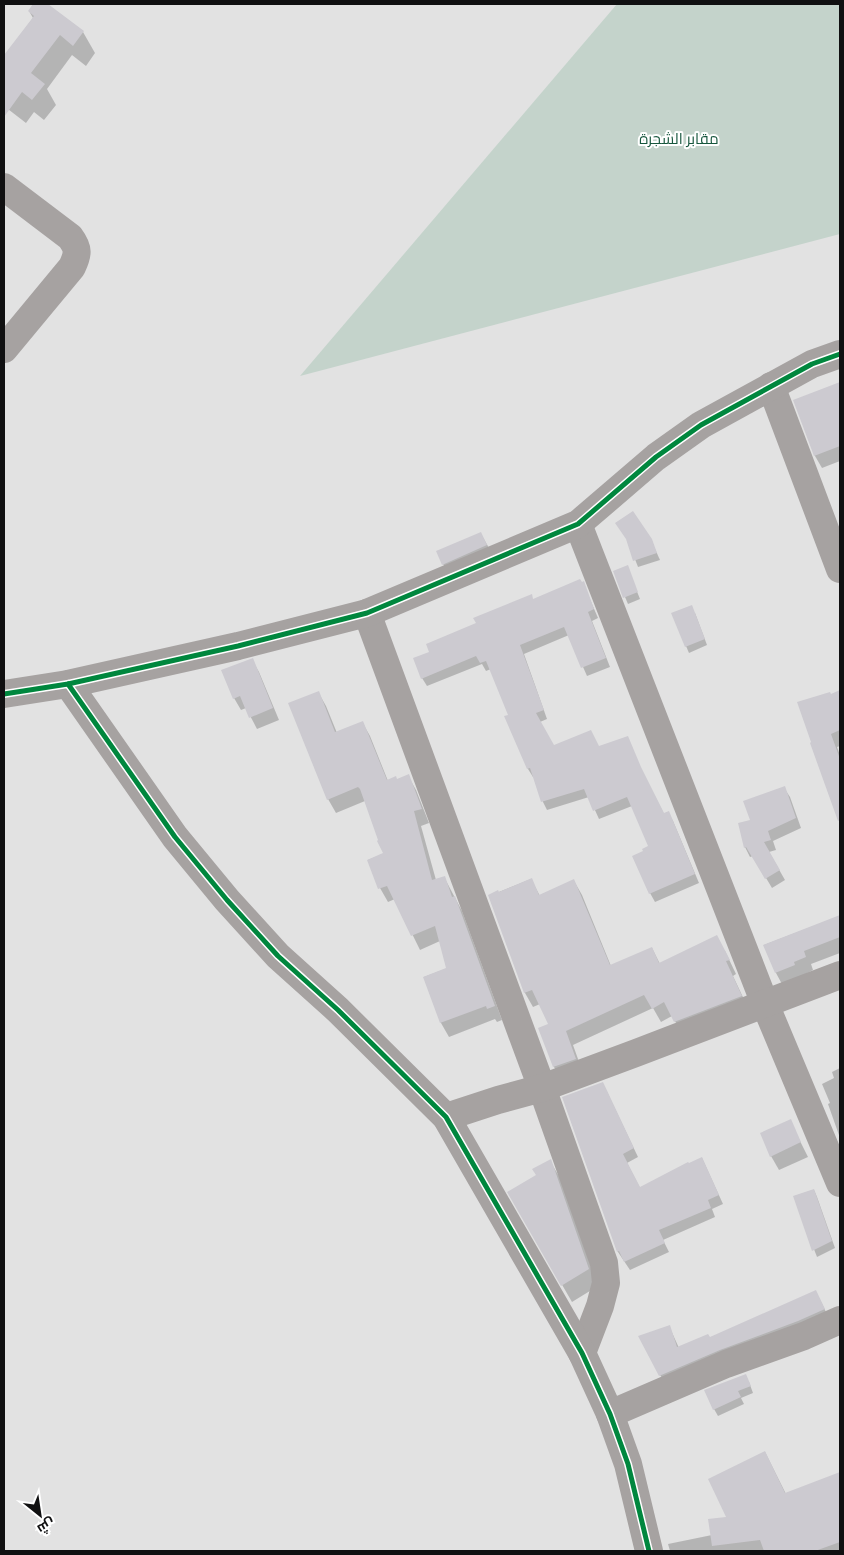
<svg xmlns="http://www.w3.org/2000/svg" width="844" height="1555" font-family="'Golos Text',Cairo,sans-serif">
<style>
.green{fill:#c4d3cb}
.shadow{fill:#0003}
.building{fill:#cccad0}
.lines{fill:none;stroke-linecap:round;stroke-linejoin:round}
.minor{stroke:#a6a2a1;stroke-width:28}
.cycleway-casing{stroke:#fff;stroke-width:8}
.cycleway{stroke:#00873e;stroke-width:5}
.labels{text-anchor:middle;dominant-baseline:central;stroke-width:4;stroke-linejoin:round;paint-order:stroke}
.park-label{font-size:15px;fill:#16563d;stroke:#fff}
</style>
<rect width="100%" height="100%" fill="#e2e2e2"/>
<polygon class="green" points="617,4 840,4 840,234 300,376"/>
<g class="shadow">
<polygon points="34,4 46,4 83,32 95,53 86,66 72,55 47,89 56,105 44,120 34,112 26,123 4,106 4,57 33,18 29,11"/>
<polygon points="840,384 840,461 822,468 815,456 795,401"/>
<polygon points="481,534 489,548 451,578 443,564"/>
<polygon points="651,540 660,560 638,567 628,541"/>
<polygon points="627,567 640,599 628,604 625,597"/>
<polygon points="583,583 598,618 592,621 610,667 587,676 569,635 524,654 547,719 540,722 553,747 599,748 645,777 664,814 668,812 673,821 699,883 655,902 650,893 650,847 632,806 599,819 589,797 547,810 543,802 534,777 533,777 528,769 506,717 510,715 491,669 486,671 482,664 427,686 422,678 430,652 533,600"/>
<polygon points="695,613 707,645 689,653 686,646"/>
<polygon points="252,660 259,672 279,720 257,729 246,708 241,710 234,698"/>
<polygon points="318,692 326,706 337,733 362,722 370,736 388,781 397,780 408,776 416,790 429,823 421,826 436,880 444,877 462,911 502,1020 497,1022 495,1019 449,1037 441,1023 424,977 448,968 440,941 420,950 395,899 388,902 380,888 368,860 385,853 365,801 336,813 328,799"/>
<polygon points="835,694 840,703 840,746 837,747 840,755 839,814 811,744 831,695"/>
<polygon points="784,788 790,797 801,828 773,841 776,850 769,852 785,880 772,888 753,856 750,857 745,847 752,821"/>
<polygon points="531,879 540,896 574,881 582,895 611,966 652,948 660,964 725,951 736,974 733,976 749,1010 683,1035 672,1016 661,1022 653,1008 573,1045 583,1073 562,1080 554,1067 540,1028 550,1024 540,1004 533,1007 525,993 489,896"/>
<polygon points="840,916 840,953 811,964 813,970 783,986 776,973 764,945"/>
<polygon points="840,1068 840,1138 828,1104 830,1103 822,1084 834,1078 832,1072"/>
<polygon points="607,1092 638,1157 627,1163 640,1188 702,1158 723,1204 712,1209 715,1217 663,1240 669,1252 630,1270 618,1252 563,1098"/>
<polygon points="790,1121 808,1157 779,1170 771,1156"/>
<polygon points="550,1161 560,1178 598,1286 572,1302 509,1193 538,1176"/>
<polygon points="814,1190 817,1197 835,1248 817,1257 794,1197"/>
<polygon points="820,1300 829,1318 666,1384 660,1375 669,1326 679,1348"/>
<polygon points="749,1382 753,1393 741,1398 744,1404 718,1416 714,1409"/>
<polygon points="765,1452 786,1494 840,1474 840,1551 670,1551 668,1544 712,1535 728,1518"/>
</g>
<g class="building">
<polygon points="33,4 48,4 84,31 73,46 60,35 31,73 45,84 32,100 22,92 4,117 4,55 34,16 28,11"/>
<polygon points="840,382 840,446 814,456 793,400"/>
<polygon points="633,511 652,539 657,553 633,561 626,539 615,523"/>
<polygon points="481,532 487,545 442,565 436,551"/>
<polygon points="628,565 638,592 623,598 613,571"/>
<polygon points="580,579 582,582 584,581 594,609 588,612 606,658 581,668 564,627 520,645 544,710 536,713 554,745 591,730 599,746 628,736 641,767 664,813 669,811 695,874 649,894 632,856 643,851 642,849 648,846 627,797 593,811 584,789 541,802 530,768 527,769 504,716 508,715 486,661 480,663 476,656 421,679 413,658 429,652 426,644 476,623 473,618 532,594 533,599"/>
<polygon points="692,605 705,639 685,647 671,613"/>
<polygon points="253,658 273,708 249,718 240,696 233,699 221,670"/>
<polygon points="840,690 840,730 831,734 840,759 840,820 838,821 810,743 811,742 797,702 830,692 831,694"/>
<polygon points="319,691 335,732 363,721 387,780 396,776 397,779 409,774 422,809 414,811 432,880 445,876 452,897 455,896 495,1006 487,1009 486,1006 440,1023 423,977 446,968 435,926 411,936 387,886 378,889 367,860 383,853 377,841 378,840 360,789 358,787 327,800 288,703"/>
<polygon points="785,786 796,818 768,831 771,840 764,842 780,870 765,879 746,847 744,848 738,823 750,820 743,801"/>
<polygon points="532,878 539,895 574,879 610,965 652,947 659,963 717,935 730,960 726,961 742,996 674,1022 664,1002 652,1009 644,995 566,1031 576,1059 553,1067 538,1028 548,1024 532,990 524,993 488,895 498,890 499,892"/>
<polygon points="840,915 840,937 804,951 806,957 794,962 795,965 775,973 763,945"/>
<polygon points="603,1082 634,1148 623,1154 640,1187 688,1162 689,1163 702,1157 719,1195 708,1200 711,1208 659,1230 665,1243 624,1262 619,1251 617,1252 562,1097"/>
<polygon points="791,1119 801,1142 770,1157 760,1133"/>
<polygon points="551,1159 589,1269 561,1286 507,1192 536,1175 532,1169"/>
<polygon points="814,1189 832,1241 812,1251 793,1196"/>
<polygon points="816,1290 825,1309 798,1321 720,1350 659,1376 638,1336 670,1325 677,1347 708,1334 710,1337"/>
<polygon points="746,1374 751,1386 738,1391 741,1397 713,1410 704,1390"/>
<polygon points="765,1451 785,1493 840,1472 840,1542 815,1551 764,1551 760,1540 712,1546 708,1519 726,1517 708,1479"/>
</g>
<g class="lines">
<g class="minor">
<path d="M4,187L70,237C79,249 78,254 72,267L4,349"/>
<polyline points="771,386 840,569"/>
<polyline points="578,524 765,1004 840,1183"/>
<polyline points="367,613 542,1088 604,1263 606,1283 600,1306 582,1353"/>
<polyline points="68,684 175,837 227,900 278,956 338,1010 446,1117 582,1353 610,1414 628,1464 649,1551"/>
<polyline points="4,694 68,684 238,646 367,613 578,524 656,457 701,425 812,364 840,354"/>
<polyline points="446,1117 498,1100 542,1088 636,1053 840,975"/>
<polyline points="610,1414 726,1364 804,1336 840,1320"/>
</g>
<g class="cycleway-casing">
<g id="cycleway">
<polyline points="68,684 175,837 227,900 278,956 338,1010 446,1117 582,1353 610,1414 628,1464 649,1551"/>
<polyline points="4,694 68,684 238,646 367,613 578,524 656,457 701,425 812,364 840,354"/>
</g>
</g>
<use href="#cycleway" class="cycleway"/>
</g>
<g class="labels">
<g class="park-label">
<text x="679" y="138">مقابر الشجرة</text>
</g>
</g>
<rect width="844" height="1555" fill="none" stroke="#101011" stroke-width="10"/>
<g transform="translate(40 1515) rotate(150)" stroke="#ffffff" stroke-width="4" paint-order="stroke">
<path d="M0-4L9 19L0 12L-9 19Z" fill="#101011"/>
<text y="-8" font-size="14" font-weight="bold" text-anchor="middle" fill="#101011">ش</text>
</g>
</svg>
